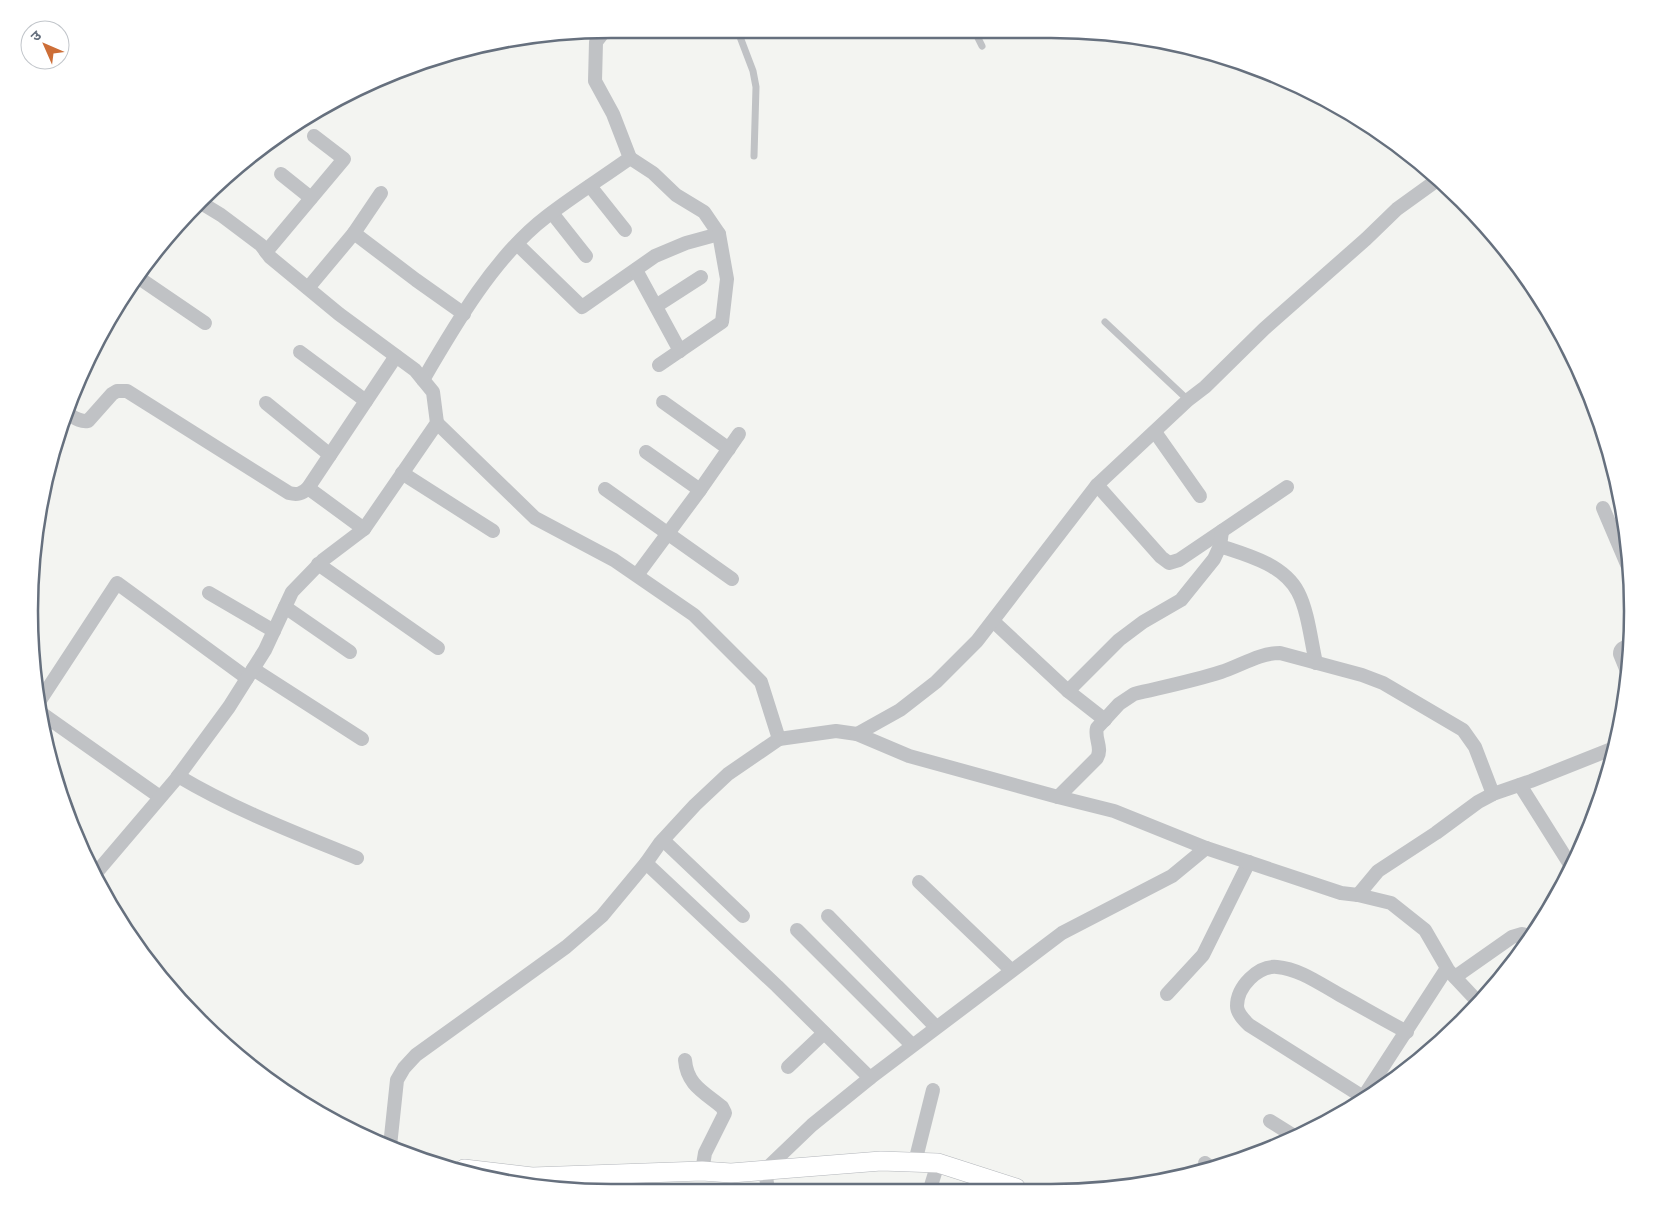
<svg xmlns="http://www.w3.org/2000/svg" width="1662" height="1221" font-family="'Roboto Condensed','Noto Sans Devanagari',sans-serif">
<style>
.lines{fill:none;stroke-linecap:round;stroke-linejoin:round}
.secondary-casing{stroke:#b2b5ba;stroke-width:20}
.lane{stroke:#c0c2c5;stroke-width:7}
.street{stroke:#c0c2c5;stroke-width:14}
.secondary{stroke:#fff;stroke-width:19}
.rim{fill:none;stroke:#66707e;stroke-width:2.5}
</style>
<rect width="100%" height="100%" fill="#f3f4f1"/>
<g class="lines">
<g class="secondary-casing">
<polyline id="secondary" points="464,1169 532,1177 702,1171 731,1173 881,1161 938,1163 1016,1188"/>
</g>
<g class="lane">
<polyline points="737,29 753,71 756,87 754,156"/>
<polyline points="974,30 982,46"/>
<polyline points="1105,322 1188,400"/>
</g>
<g class="street">
<polyline points="281,174 311,198"/>
<polyline points="590,186 625,230"/>
<polyline points="552,213 586,256"/>
<polyline points="354,233 416,280 464,314"/>
<polyline points="517,244 582,307 655,256 686,243 719,234 704,212 676,195 653,173 630,158"/>
<polyline points="266,252 344,159 314,136"/>
<polyline points="636,270 680,351"/>
<polyline points="136,276 205,323"/>
<polyline points="308,288 354,233 381,193"/>
<polyline points="656,306 701,277"/>
<polyline points="300,352 366,401"/>
<polyline points="659,365 722,322 727,279 719,234"/>
<path d="M423,380C455,325 495,256 546,217C573,196 602,178 630,158L613,114L595,81L596,42L606,29"/>
<polyline points="663,402 729,449"/>
<polyline points="266,403 330,455"/>
<path d="M68,414C75,418 80,422 88,421L112,394L117,391H127L289,493C297,495 302,494 308,488L396,356"/>
<polyline points="437,423 535,518 614,560 694,615 761,682 779,739 836,731 857,734"/>
<polyline points="1155,432 1200,496"/>
<polyline points="402,473 493,531"/>
<polyline points="1097,485 1161,557 1169,563 1179,560 1287,487"/>
<polyline points="308,488 364,529"/>
<polyline points="605,489 732,579"/>
<polyline points="700,490 739,434"/>
<polyline points="1603,508 1632,576"/>
<path d="M1220,546C1247,555 1283,564 1298,592C1308,611 1311,641 1316,663"/>
<polyline points="318,564 438,648"/>
<polyline points="637,575 700,490 646,452"/>
<polyline points="209,593 274,631"/>
<polyline points="285,607 350,652"/>
<polyline points="993,621 1068,691 1105,720"/>
<polyline points="253,669 362,739"/>
<path d="M1629,676L1620,654C1620,648 1625,647 1630,645"/>
<polyline points="1068,691 1119,640 1143,622 1181,600 1214,559 1220,546 1222,531"/>
<polyline points="39,702 117,583 247,678"/>
<polyline points="41,713 160,797"/>
<path d="M178,776C235,810 296,833 357,858"/>
<polyline points="1520,785 1571,866"/>
<path d="M1058,797L1097,758C1103,748 1094,738 1097,728L1119,704L1134,694C1163,687 1193,681 1221,672C1240,666 1259,653 1280,653L1362,675L1383,683L1463,730L1475,747L1493,794"/>
<polyline points="663,840 743,916"/>
<polyline points="646,863 777,986 870,1078"/>
<polyline points="96,873 176,779 229,707 265,650 292,592 323,560 364,529 437,423 433,392 415,370 339,314 270,257 261,245 221,215 198,201"/>
<polyline points="919,882 1011,970"/>
<polyline points="1358,895 1378,871 1436,833 1478,802 1493,794 1531,781 1614,748"/>
<polyline points="828,916 936,1027"/>
<polyline points="797,930 912,1045"/>
<polyline points="1449,971 1479,1003"/>
<polyline points="1455,977 1512,937 1522,934 1530,936"/>
<polyline points="1167,994 1203,955 1249,862"/>
<path d="M685,1060C687,1085 704,1092 722,1107L725,1113L705,1153L702,1171"/>
<polyline points="788,1067 824,1033"/>
<polyline points="1364,1096 1447,968 1425,930 1391,903 1358,895 1341,893 1206,848 1114,811 1058,797 909,756 857,734 900,710 936,682 977,641 1097,485 1188,400 1205,387 1264,329 1366,239 1397,209 1440,178"/>
<path d="M1363,1097L1249,1025C1244,1020 1237,1013 1237,1006C1237,987 1258,965 1277,967C1300,969 1320,984 1340,995C1362,1007 1384,1020 1407,1032"/>
<polyline points="1270,1121 1294,1136"/>
<polyline points="390,1146 397,1080 404,1068 416,1055 566,947 602,916 646,863 660,843 695,805 728,774 779,739"/>
<polyline points="915,1162 933,1090"/>
<polyline points="1205,1163 1209,1166"/>
<polyline points="930,1189 938,1163"/>
<polyline points="768,1190 765,1170 812,1125 870,1078 1062,933 1172,876 1206,848"/>
<polyline points="605,1191 615,1175"/>
</g>
<use href="#secondary" class="secondary"/>
</g>
<path d="M0 0H1662V1221H0ZM611 38H1051A573 573 0 0 1 1624 611V611A573 573 0 0 1 1051 1184H611A573 573 0 0 1 38 611V611A573 573 0 0 1 611 38Z" fill="#fff" fill-rule="evenodd"/>
<path class="rim" d="M611 38H1051A573 573 0 0 1 1624 611V611A573 573 0 0 1 1051 1184H611A573 573 0 0 1 38 611V611A573 573 0 0 1 611 38Z"/>
<g transform="translate(45 45) rotate(315)"><circle r="24" fill="#ffffff" stroke="#c2c6cb"/>
<path d="M0-4L9 19L0 12L-9 19Z" fill="#cd6e37"/>
<text y="-8" font-size="14" font-weight="bold" text-anchor="middle" fill="#66707e">उ</text>
</g>
</svg>
